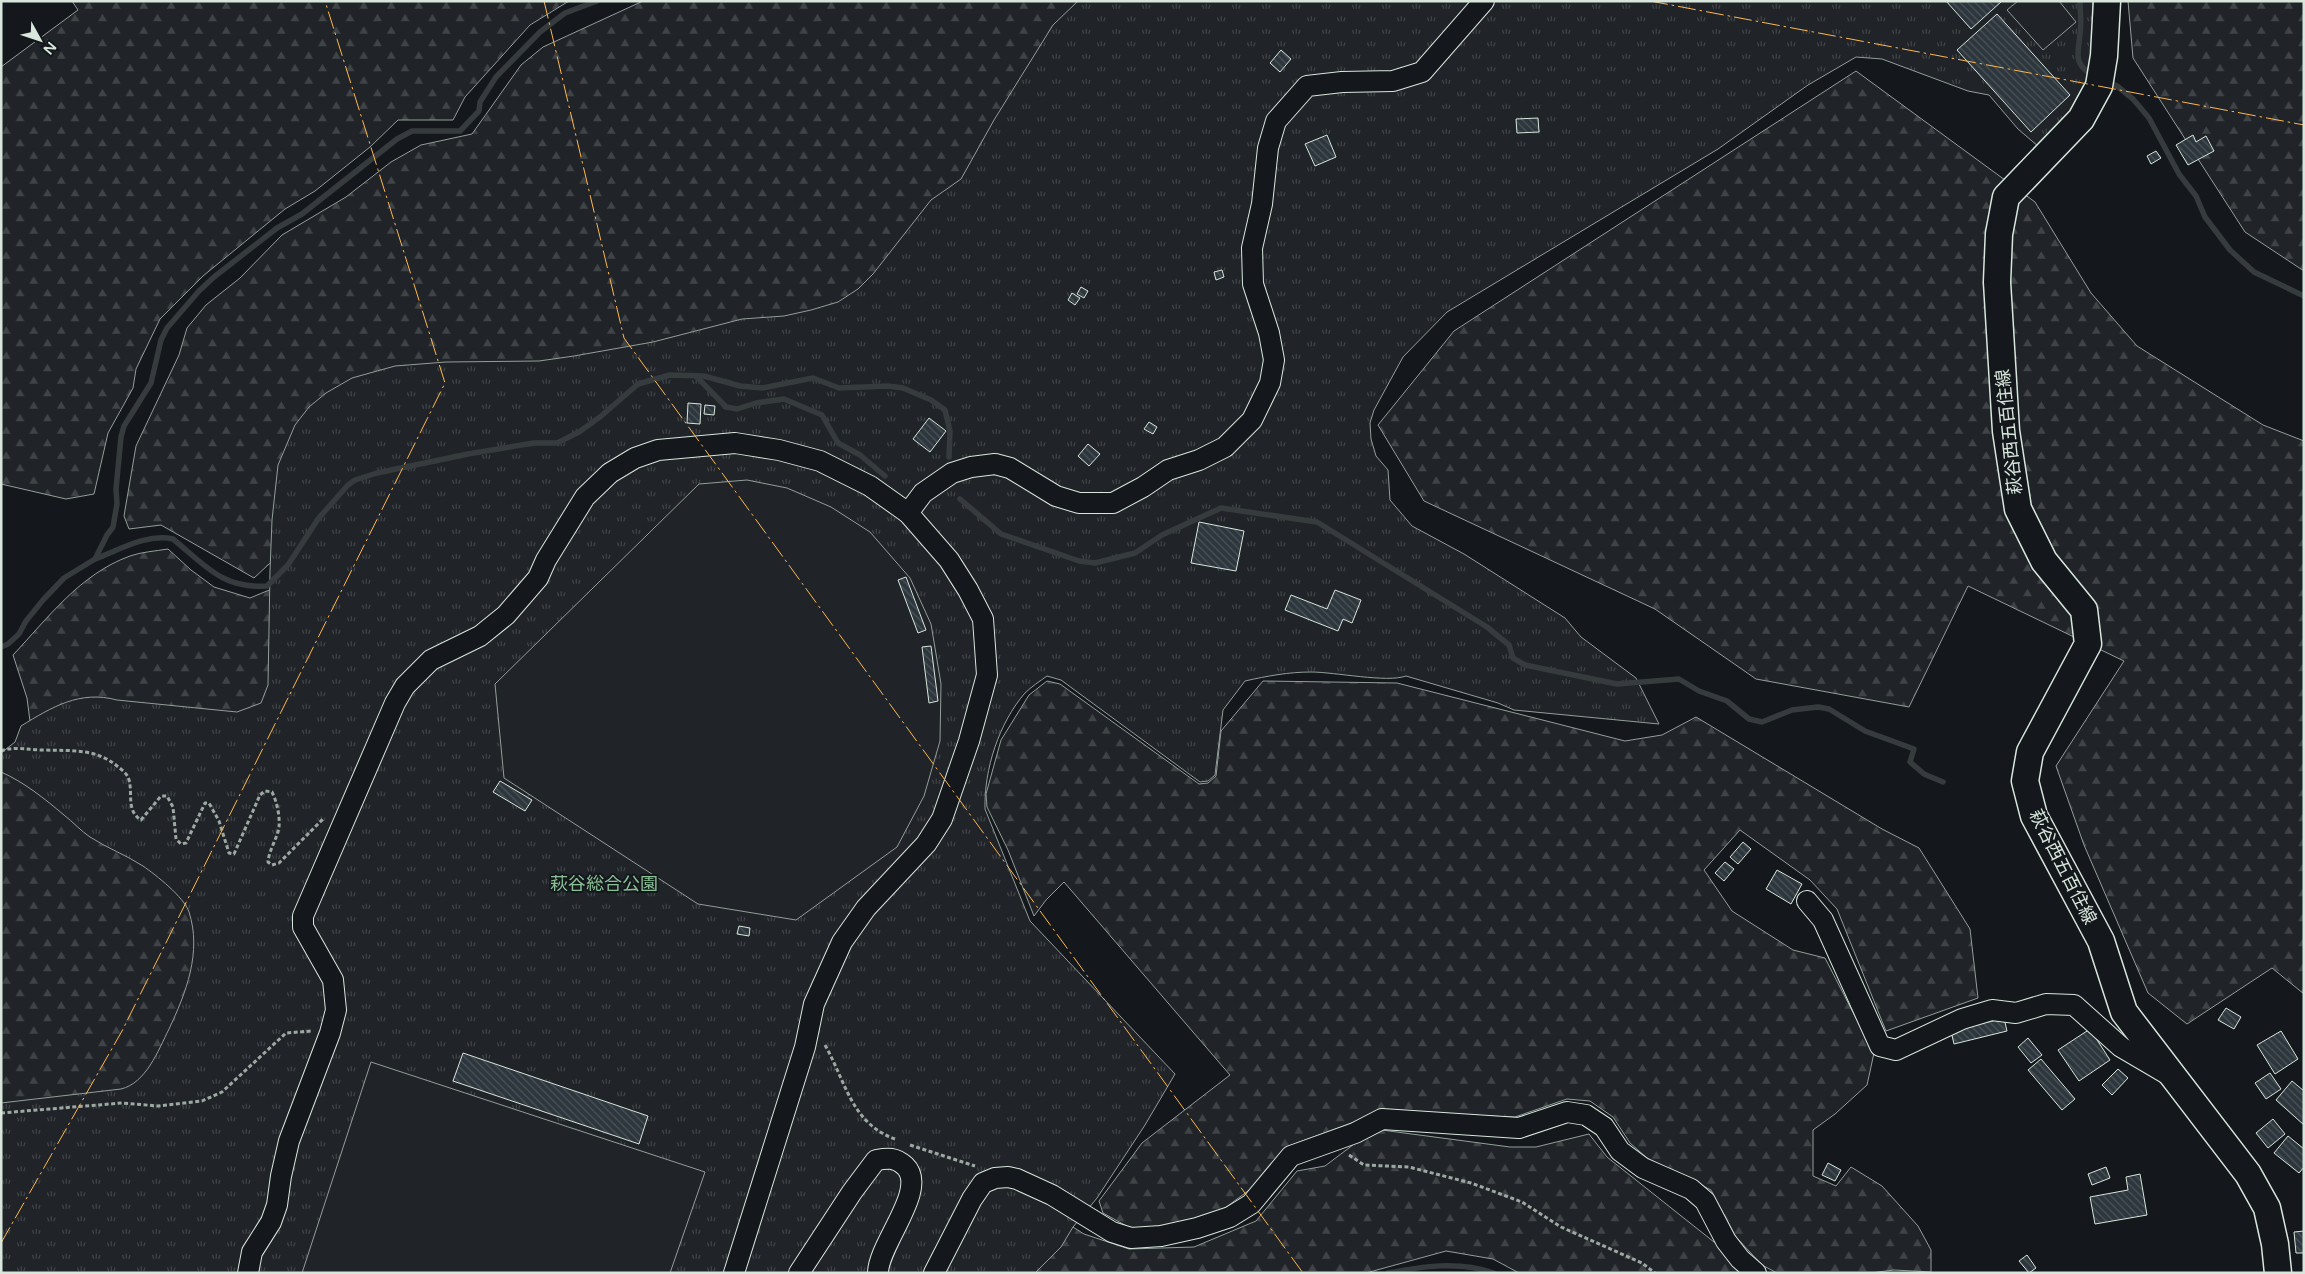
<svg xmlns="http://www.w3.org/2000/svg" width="2305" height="1274" font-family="'Varela Round','Noto Sans JP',sans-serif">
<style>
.forest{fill:url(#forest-firs);stroke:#939e99}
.park{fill:url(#park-tufts);stroke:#939e99}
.garden{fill:#202428;stroke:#939e99}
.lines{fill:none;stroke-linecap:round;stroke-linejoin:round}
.stream{stroke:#363b3e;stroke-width:5.5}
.building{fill:url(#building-back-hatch);stroke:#d8e6dc}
.minor-casing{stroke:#d8e6dc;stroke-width:22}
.major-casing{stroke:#d8e6dc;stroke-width:29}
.path{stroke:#9da8a2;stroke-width:3;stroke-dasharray:4 2.5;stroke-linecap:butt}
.minor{stroke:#14181c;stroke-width:20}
.major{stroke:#14181c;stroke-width:26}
.power{stroke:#ffb74d;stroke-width:1;stroke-dasharray:18 4 2.5 4;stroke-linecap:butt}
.labels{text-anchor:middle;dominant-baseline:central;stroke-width:4;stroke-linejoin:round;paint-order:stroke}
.street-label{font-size:18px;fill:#d8e6dc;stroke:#14181c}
.park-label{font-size:18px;fill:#8ac095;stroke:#14181c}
</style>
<defs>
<pattern id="forest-firs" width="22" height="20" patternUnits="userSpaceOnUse" patternTransform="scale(1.25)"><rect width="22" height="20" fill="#202428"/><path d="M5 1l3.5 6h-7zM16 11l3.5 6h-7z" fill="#404447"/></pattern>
<pattern id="park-tufts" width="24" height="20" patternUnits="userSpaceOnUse" patternTransform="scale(1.25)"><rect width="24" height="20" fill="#202428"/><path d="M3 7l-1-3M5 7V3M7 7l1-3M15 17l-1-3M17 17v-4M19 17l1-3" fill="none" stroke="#404447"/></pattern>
<pattern id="building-back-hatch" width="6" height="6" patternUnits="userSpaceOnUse" patternTransform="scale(1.25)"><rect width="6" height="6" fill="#2c363c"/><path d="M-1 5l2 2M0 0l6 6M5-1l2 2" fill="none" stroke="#4a5358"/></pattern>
</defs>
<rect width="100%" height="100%" fill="#14181c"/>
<g class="forest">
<polygon points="72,1 569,1 530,25 465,97 453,120 398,120 370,147 315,191 285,209 203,276 160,319 136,369 133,388 108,433 94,494 66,499 1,484 1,67 78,10"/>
<polygon points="643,1 1470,1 1177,267 282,552 254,578 161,525 129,529 124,516 136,446 179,355 187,328 206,305 240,278 282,235 346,197 391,162 421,145 472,134 521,65 543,47"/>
<polygon points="2128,1 2304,1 2304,271 2245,232 2133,58"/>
<polygon points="1856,71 2035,202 2091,293 2137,346 2263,425 2304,441 2304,994 2272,968 2187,1024 2148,993 2084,845 2056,766 2124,661 1968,586 1909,707 1756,679 1655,609 1424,501 1378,425 1454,331"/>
<path d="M168,549L191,570L214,587L250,598L279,586L339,811L1,1273V761L32,737L27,698L13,655C48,618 80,574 130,556C141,552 156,551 168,549Z"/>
<polygon points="1047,681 1060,684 1199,784 1208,783 1216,776 1221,731 1263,681 1397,683 1625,741 1662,735 1696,717 1882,829 1919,848 1970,929 1978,998 1886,1031 1837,909 1810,880 1740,830 1704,870 1732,911 1793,950 1825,958 1874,1053 1867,1085 1835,1114 1813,1130 1813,1176 1836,1186 1851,1167 1882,1186 1918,1226 1931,1250 1931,1272 1894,1270 1870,1273 1777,1273 1762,1265 1736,1237 1711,1190 1647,1158 1630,1143 1613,1117 1590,1101 1567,1099 1515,1117 1381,1112 1286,1147 1252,1188 1214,1216 1163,1229 1132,1229 1103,1213 1099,1201 1142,1143 1230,1075 1064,882 1046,900 1034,916 1008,850 987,807 986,794 1001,740 1029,695"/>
<polygon points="1374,1129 1510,1147 1536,1147 1589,1134 1607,1157 1753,1273 1519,1273 1493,1259 1446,1251 1366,1273 950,1273 1036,1204 1084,1234 1129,1249 1194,1247 1256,1221 1297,1171 1325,1166"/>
</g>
<path class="park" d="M1078,1H2093L2094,54L2082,99L2039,147L2018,129L1989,95L1968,91L1882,59L1856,57L1808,85L1718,149L1447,312L1403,357L1374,410L1370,423L1371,439L1376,456L1388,470L1390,500L1412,526L1464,554L1565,618L1581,637L1636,678L1659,724L1514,710L1498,703L1406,676C1387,683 1335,672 1311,672C1289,672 1267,676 1245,681L1223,710L1215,775L1208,781L1200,782L1061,680L1047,676C1040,681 1031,687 1025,693C999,723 984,769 985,809L1030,921L1175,1074L1145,1125L1097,1198L1073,1227L1061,1247L1035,1273H1V1103L121,1089C146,1083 158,1051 169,1029C186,993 202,952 189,912C184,897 156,875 143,866C126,855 107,848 90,837C81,831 73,822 64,815C45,799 24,782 1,772V753L15,742L21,726C52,707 80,690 117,700L237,712L261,703L268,685L270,571L272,520L278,465L295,425L309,407L326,393L352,378L395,366L446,362L539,361L574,356L653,342L742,319L784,316L811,310L838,302L858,289L873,274L931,200L961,179L994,120L1053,25Z"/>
<g class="garden">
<polygon points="2018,1 2059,1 2076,22 2043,50 2007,10"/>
<polygon points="747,480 787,488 831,507 870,532 910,578 931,624 941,684 940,741 924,796 897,847 796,920 698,904 504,778 495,684 699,484"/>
<polygon points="371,1062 705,1172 670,1273 302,1273"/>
</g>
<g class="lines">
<g class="stream">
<path d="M2080,1C2080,12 2082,23 2080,34C2078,53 2073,65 2093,75"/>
<polyline points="2106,81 2117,86 2133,99 2149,118 2179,174 2196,196 2205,217 2230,250 2254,272 2304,296"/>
<polyline points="696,376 726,407 737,409 756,403 784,399 822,415 838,443 860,455 885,476"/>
<polyline points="960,499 1001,534 1079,561 1095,563 1135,553 1162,535 1221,508 1317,522 1487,627 1509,645 1513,658 1525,665 1617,684 1679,679 1699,691 1727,701 1749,719 1762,722 1792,710 1818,707 1829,709 1865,731 1914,749 1910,762 1924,774 1943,782"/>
<path d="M95,559C119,550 147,533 173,539C205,565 222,589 267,586L288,565L318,519L348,485L355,480L377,473L468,454L534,443H557L579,432L600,417L638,384L670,375L704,376L740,386L762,388L813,378L839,388L888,386L903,388L931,400L945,410L950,431L949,457"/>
<polyline points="1,647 8,644 19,634 26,621 43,600 64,578 95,559 107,535 113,527 117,504 116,489 121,437 124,426 151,383 161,340 167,328 199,291 214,277 277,228 302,214 397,139 412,131 460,131 479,111 480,102 496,77 540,32 565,13 597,1"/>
<path d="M1388,1273C1424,1266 1458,1261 1494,1273"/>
</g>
</g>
<g class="building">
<polygon points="1946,1 2002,1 1971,29"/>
<polygon points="1997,14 2070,95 2031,132 1957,50"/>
<polygon points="1281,50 1291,59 1280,72 1270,63"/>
<polygon points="1538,118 1539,132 1517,133 1516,119"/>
<polygon points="1327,135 1336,157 1315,166 1305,144"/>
<polygon points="2193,135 2196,142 2206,136 2214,151 2188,165 2176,145"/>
<polygon points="2156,151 2161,158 2151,164 2147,156"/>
<polygon points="1222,270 1224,277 1216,280 1214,272"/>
<polygon points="1081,287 1088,291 1084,298 1077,294"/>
<polygon points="1072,293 1080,298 1075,305 1068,300"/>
<polygon points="688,403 701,404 700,424 687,423"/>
<polygon points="705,405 715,406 714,415 704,414"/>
<polygon points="929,418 946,431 930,452 913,439"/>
<polygon points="1149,422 1157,427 1153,434 1144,429"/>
<polygon points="1088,444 1100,454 1089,466 1078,456"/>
<polygon points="1199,522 1244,531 1236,571 1191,563"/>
<polygon points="906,577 926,630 918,633 898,580"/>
<polygon points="1335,590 1361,600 1352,623 1343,619 1338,631 1285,610 1291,595 1327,609"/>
<polygon points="931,646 938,701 929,703 922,647"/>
<polygon points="500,781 532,800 525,811 493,792"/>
<polygon points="1743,842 1751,849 1738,864 1730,857"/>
<polygon points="1725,862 1734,869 1724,881 1715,873"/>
<polygon points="1777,870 1802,884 1791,904 1766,889"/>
<polygon points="739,926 750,928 749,936 737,934"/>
<polygon points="2226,1008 2241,1017 2234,1029 2218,1020"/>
<polygon points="2004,1018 2007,1031 1954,1044 1951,1031"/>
<polygon points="2090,1029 2110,1060 2079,1081 2058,1050"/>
<polygon points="2281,1031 2298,1059 2275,1074 2257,1045"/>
<polygon points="2028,1038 2042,1055 2031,1063 2018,1047"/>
<polygon points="463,1053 648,1116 639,1144 453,1081"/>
<polygon points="2041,1059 2075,1099 2062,1110 2028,1070"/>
<polygon points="2118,1069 2128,1078 2112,1095 2102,1085"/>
<polygon points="2270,1073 2281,1089 2266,1099 2255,1083"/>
<polygon points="2292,1081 2304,1091 2304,1125 2276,1100"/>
<polygon points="2273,1119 2285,1134 2268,1148 2256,1133"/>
<polygon points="2288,1136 2304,1149 2304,1167 2299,1173 2274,1153"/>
<polygon points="1828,1163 1841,1170 1835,1181 1822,1175"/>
<polygon points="2106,1167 2110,1178 2092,1185 2088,1174"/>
<polygon points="2140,1174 2147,1215 2095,1224 2090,1197 2128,1190 2126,1177"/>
<polygon points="2304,1231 2304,1253 2296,1253 2294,1232"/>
<polygon points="2027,1255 2036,1268 2029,1273 2019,1261"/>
</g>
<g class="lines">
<g class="minor-casing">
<g id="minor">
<polyline points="908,513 923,493 952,473 971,467 995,464 1010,468 1056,496 1079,503 1113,503 1143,487 1168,470 1199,460 1225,447 1252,420 1270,383 1274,360 1269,333 1253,284 1252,248 1262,204 1268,148 1276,121 1307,86 1342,82 1393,81 1422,72 1484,1"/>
<polyline points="1807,901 1823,920 1880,1046 1896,1050 1962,1019 1992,1010 2016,1013 2046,1004 2074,1005 2121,1047 2167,1074"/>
<polyline points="248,1273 252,1252 271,1222 277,1205 281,1176 289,1141 330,1033 336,1010 333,980 303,927 303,916 395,703 405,686 431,660 480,636 506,615 538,578 546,560 585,497 610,473 635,458 658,450 735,443 779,450 820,461 870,486 908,513 949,560 968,590 983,619 987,675 969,741 942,819 926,844 866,908 842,942 814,1004 805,1047 734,1273"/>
<path d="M799,1273L852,1192L876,1160C888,1158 895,1157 905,1166C929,1189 878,1244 878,1273"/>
<polyline points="934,1273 972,1199 983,1183 995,1178 1008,1177 1017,1179 1052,1195 1112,1232 1131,1238 1161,1236 1197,1228 1230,1217 1251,1204 1291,1156 1355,1133 1382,1119 1519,1128 1567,1112 1586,1115 1604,1127 1620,1151 1643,1168 1691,1189 1705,1201 1726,1241 1740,1259 1756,1273"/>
</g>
</g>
<g class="major-casing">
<polyline id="major" points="2107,1 2104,56 2099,86 2081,119 2006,197 1999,234 1997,282 2006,431 2018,509 2044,561 2084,610 2088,644 2030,752 2025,781 2034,816 2101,941 2124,1012 2248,1174 2267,1208 2275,1244 2278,1273"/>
</g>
<g class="path">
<path d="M1,751C15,746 29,750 44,750C71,751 95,748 117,766C121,769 126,773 128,777C134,792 125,810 141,820L161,796H167L173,807L176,839L181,844L186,843L205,803H209L219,821L229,853L234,854L260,795L265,791L272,792C277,802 280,816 279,827C277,839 269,850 268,862L272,865L279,863L324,818"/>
<path d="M825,1045C846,1082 851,1123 895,1139"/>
<polyline points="1,1113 122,1103 158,1106 202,1101 222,1092 286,1033 312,1031"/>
<polyline points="910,1145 975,1166"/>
<polyline points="1349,1155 1364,1165 1409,1167 1471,1183 1522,1202 1561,1227 1642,1263 1655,1273"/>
</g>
<use href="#minor" class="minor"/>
<use href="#major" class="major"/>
<g class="power">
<polyline points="544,1 624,338 1303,1273"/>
<polyline points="1650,1 2304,125"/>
<polyline points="1,1243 122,1031 445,383 325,1"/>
</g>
</g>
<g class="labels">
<g class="street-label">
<text transform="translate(2009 432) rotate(-96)">萩谷西五百住線</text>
<text transform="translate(2063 867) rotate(63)">萩谷西五百住線</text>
</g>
<g class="park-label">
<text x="604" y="884">萩谷総合公園</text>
</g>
</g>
<rect width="2305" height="1274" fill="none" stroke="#d8e6dc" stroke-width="5"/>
<g transform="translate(40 40) rotate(130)" stroke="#14181c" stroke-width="4" paint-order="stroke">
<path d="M0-4L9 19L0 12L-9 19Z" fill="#d8e6dc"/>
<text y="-8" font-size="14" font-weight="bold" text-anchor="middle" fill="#d8e6dc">N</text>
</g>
</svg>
